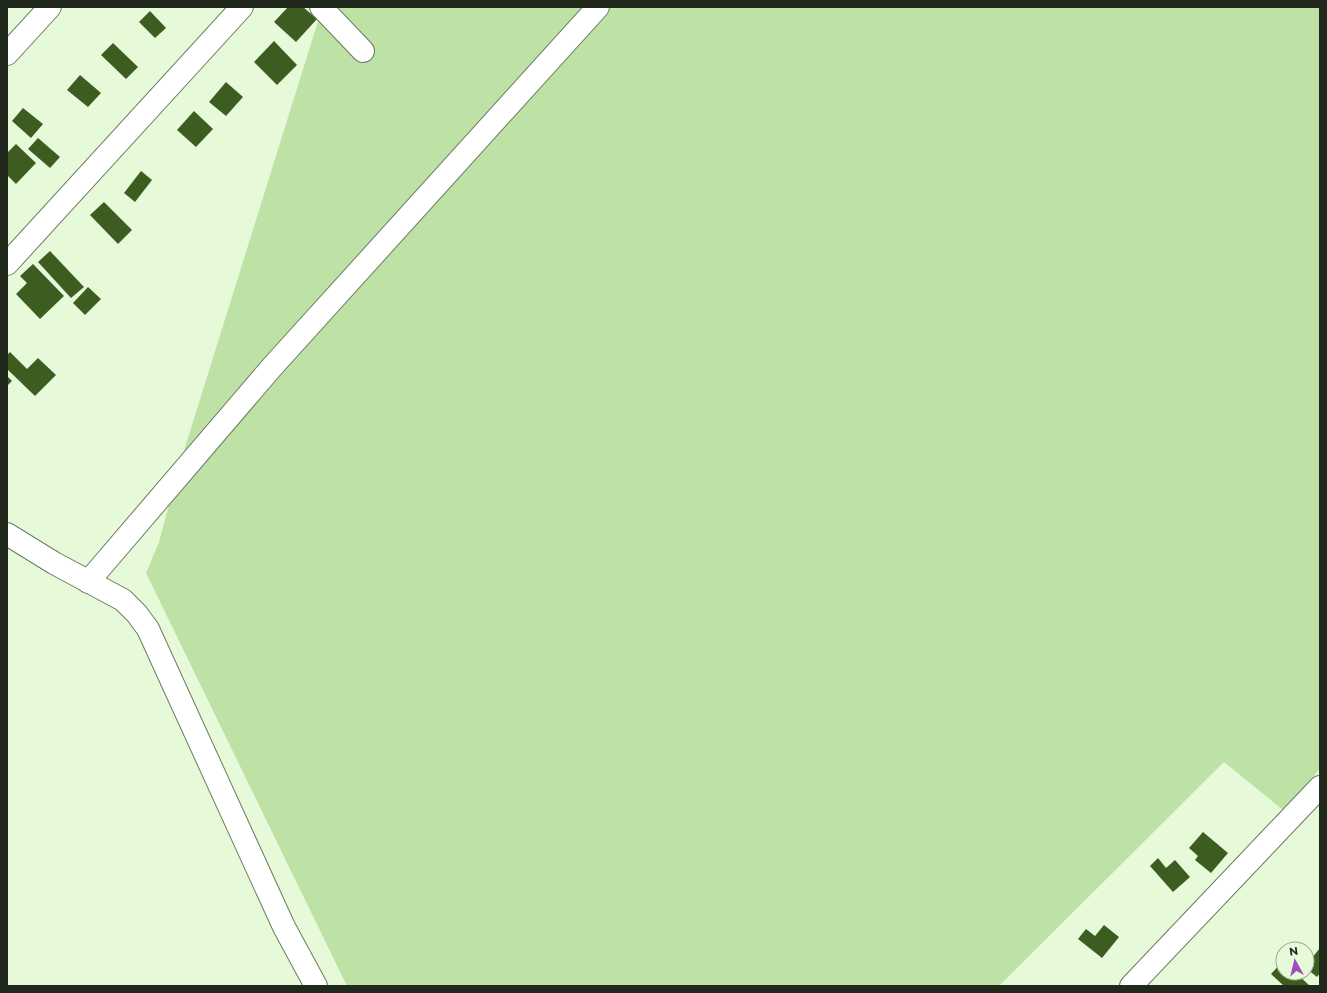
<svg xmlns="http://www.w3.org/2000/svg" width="1327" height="993" font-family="Montserrat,sans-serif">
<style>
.green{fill:#bee2a5}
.building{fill:#3d5d20}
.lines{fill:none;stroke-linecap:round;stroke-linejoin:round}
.minor-casing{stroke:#6b7c5f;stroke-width:24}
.minor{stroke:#fff;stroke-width:22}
</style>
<rect width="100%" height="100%" fill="#e6fad9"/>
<polygon class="green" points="329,7 1320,7 1320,768 1288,814 1224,762 999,986 347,986 146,573 159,542 182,457 261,204 319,18"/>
<g class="building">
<polygon points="288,7 303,7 317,19 296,42 274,22"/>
<polygon points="150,11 166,28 155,38 139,22"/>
<polygon points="274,41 297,65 277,85 254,62"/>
<polygon points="113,43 138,67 126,79 101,55"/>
<polygon points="80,75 101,93 88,107 67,90"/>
<polygon points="226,82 243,97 226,116 209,102"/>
<polygon points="23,108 43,124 31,138 12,121"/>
<polygon points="194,111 213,129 196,147 177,130"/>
<polygon points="38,138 60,157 50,168 28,149"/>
<polygon points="16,144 36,163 16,184 7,175 7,153"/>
<polygon points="141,171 152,180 135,202 124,193"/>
<polygon points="104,202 132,230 118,244 90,215"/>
<polygon points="50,251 84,287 71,298 38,262"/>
<polygon points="33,264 64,296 40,319 16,294 27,283 20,276"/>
<polygon points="88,287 101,299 85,315 73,303"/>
<polygon points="10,352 27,369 38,358 56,375 35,396 7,369 7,355"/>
<polygon points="7,376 12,381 7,386"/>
<polygon points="1203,832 1228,853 1211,873 1195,860 1198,856 1189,848"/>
<polygon points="1158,858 1166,868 1175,860 1190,877 1173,892 1150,866"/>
<polygon points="1104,925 1119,937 1102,958 1078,939 1086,929 1095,936"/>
<polygon points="1320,948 1320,973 1317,977 1307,969 1307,964"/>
<polygon points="1283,961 1283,973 1296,973 1310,986 1284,986 1271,974"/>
</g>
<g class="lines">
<g class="minor-casing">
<g id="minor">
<polyline points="321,7 363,51"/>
<polyline points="7,54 50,7"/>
<polyline points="7,264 242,7"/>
<polyline points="7,534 54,563 123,600 137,614 148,629 284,927 316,986"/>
<polyline points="88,582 272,367 598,7"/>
<polyline points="1131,986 1320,787"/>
</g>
</g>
<use href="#minor" class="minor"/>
</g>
<rect width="1327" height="993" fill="none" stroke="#21281c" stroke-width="16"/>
<g transform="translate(1295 961) rotate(352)"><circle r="19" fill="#e6fad9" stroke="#97a68d"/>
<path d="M0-3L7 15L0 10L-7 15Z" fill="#a44dba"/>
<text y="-6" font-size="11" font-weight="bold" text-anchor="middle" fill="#21281c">N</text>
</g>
</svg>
